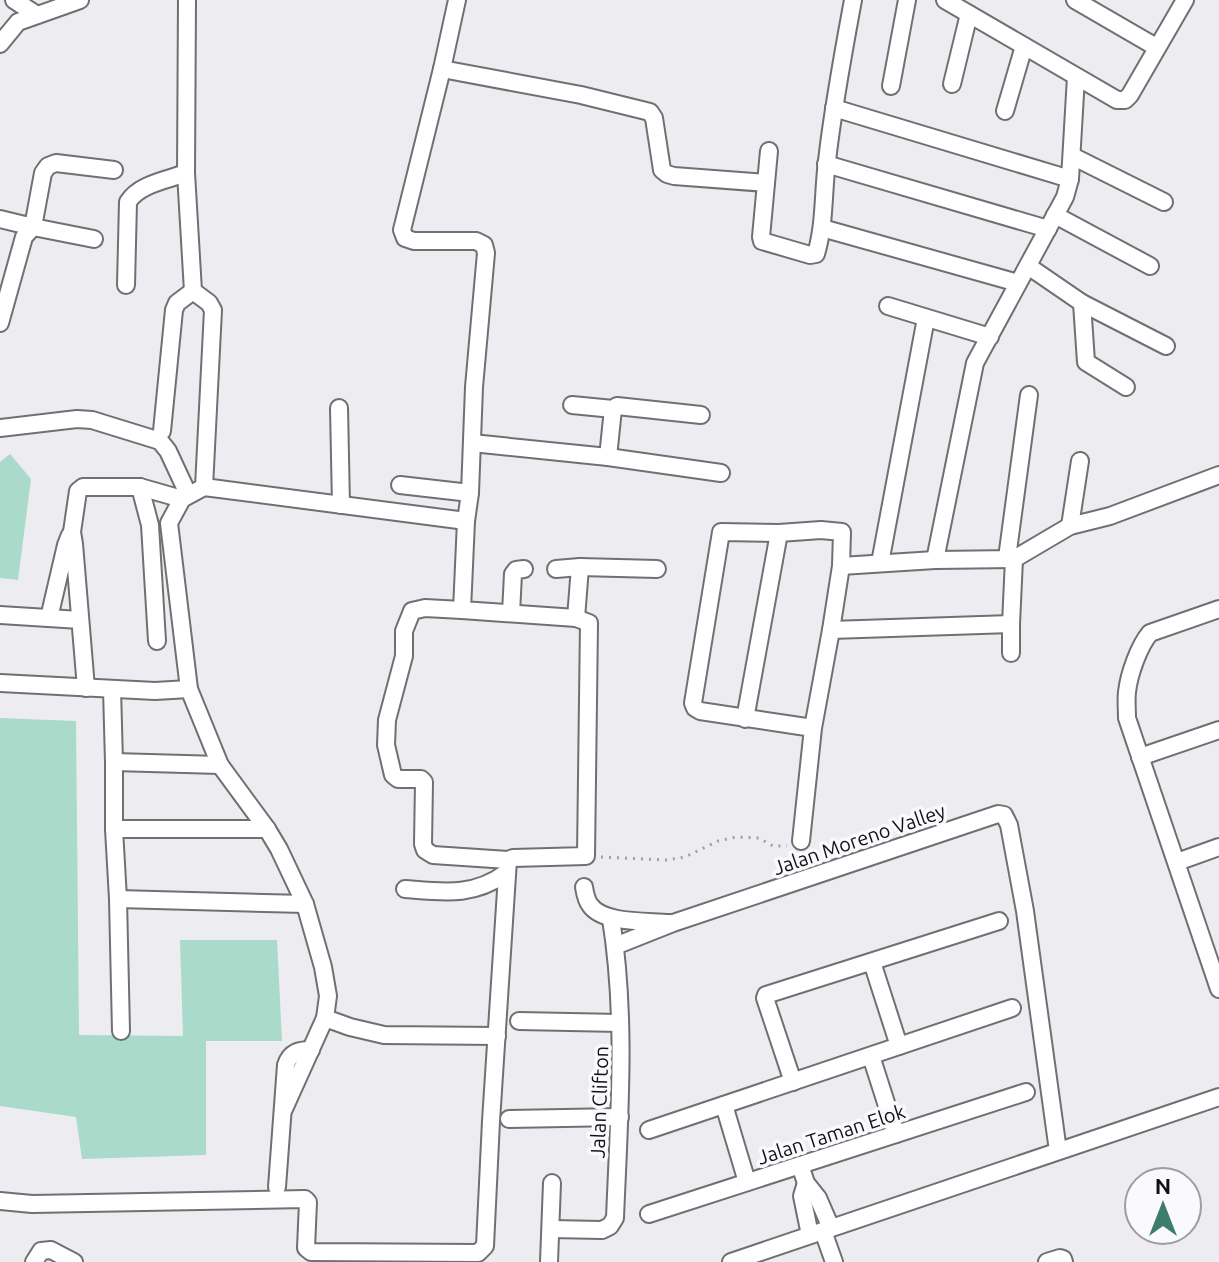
<svg xmlns="http://www.w3.org/2000/svg" width="1219" height="1262" font-family="Ubuntu,sans-serif">
<style>
.water{fill:#aadaca}
.lines{fill:none;stroke-linecap:round;stroke-linejoin:round}
.minor-casing{stroke:#706f72;stroke-width:20}
.path{stroke:#9f9fa2;stroke-width:3;stroke-dasharray:2 6;stroke-linecap:butt}
.minor{stroke:#fff;stroke-width:16}
.labels{text-anchor:middle;dominant-baseline:central;stroke-width:7;stroke-linejoin:round;paint-order:stroke}
.street-label{font-size:20px;fill:#111112;stroke:#faf9fd}
</style>
<rect width="100%" height="100%" fill="#edecf0"/>
<g class="water">
<polygon points="10,454 31,479 18,580 0,578 0,462"/>
<polygon points="0,718 76,721 79,1035 183,1036 180,940 277,940 282,1041 206,1041 206,1155 82,1159 76,1117 0,1106"/>
</g>
<g class="lines">
<g class="minor-casing">
<g id="minor">
<polyline points="14,0 37,15"/>
<polyline points="187,0 186,173 193,291 209,303 213,310 204,487 182,499 169,523 189,689 220,765 267,829 279,849 305,904 323,967 328,996 325,1018 284,1109"/>
<polyline points="945,0 1117,100 1125,100 1130,95 1185,0"/>
<polyline points="1075,0 1156,47"/>
<polyline points="0,44 18,22 80,0"/>
<polyline points="442,69 581,95 650,112 654,118 662,170 667,174 674,176 766,183"/>
<polyline points="952,84 969,14"/>
<polyline points="891,86 907,0"/>
<polyline points="834,108 1070,179"/>
<polyline points="1005,111 1024,46"/>
<path d="M769,151L761,237L762,241L810,255L816,254C825,224 823,192 827,161C833,107 843,54 853,0"/>
<polyline points="1072,156 1164,202"/>
<polyline points="826,164 1048,229"/>
<polyline points="1055,215 1150,266"/>
<polyline points="0,219 33,227 43,173 48,166 56,163 114,170"/>
<polyline points="822,228 1018,283"/>
<polyline points="1028,266 1082,303 1166,346"/>
<path d="M126,285L128,202C139,184 167,180 186,173"/>
<polyline points="1082,303 1086,362 1126,387"/>
<polyline points="888,306 990,337"/>
<polyline points="0,323 24,237 33,227 94,239"/>
<polyline points="572,405 613,409 617,406 701,415"/>
<polyline points="339,408 341,505"/>
<polyline points="0,428 77,419 92,420 160,441 168,451 188,494"/>
<polyline points="162,431 174,310 177,303 193,291"/>
<polyline points="472,443 608,457 721,473"/>
<polyline points="608,457 613,409"/>
<polyline points="400,485 470,493"/>
<polyline points="140,487 182,499"/>
<polyline points="204,487 466,521"/>
<polyline points="1070,526 1080,461"/>
<polyline points="1007,558 1029,395"/>
<polyline points="935,560 975,363 1065,197 1070,179 1076,77"/>
<polyline points="880,563 926,318"/>
<polyline points="841,566 935,560 1014,559 1070,526 1110,516 1219,475"/>
<polyline points="556,569 580,567 657,569"/>
<path d="M1219,609L1150,633C1139,646 1129,674 1127,692C1126,700 1127,709 1127,718L1219,989"/>
<polyline points="462,610 425,608 412,611 404,631 404,656 387,720 386,745 393,775 398,779 421,779 424,782 423,844 425,850 433,855 508,860"/>
<polyline points="511,613 513,574 516,570 524,569"/>
<polyline points="0,615 80,620"/>
<polyline points="49,618 66,545 70,535"/>
<polyline points="576,618 580,567"/>
<polyline points="831,630 1011,624"/>
<polyline points="1011,653 1011,624 1014,559"/>
<polyline points="0,683 155,691 189,689"/>
<polyline points="86,688 74,544 72,532 78,491 83,487 140,487 150,525 157,641"/>
<polyline points="112,689 114,762 114,829 118,899 121,1031"/>
<polyline points="745,719 779,533"/>
<polyline points="1140,757 1219,730"/>
<polyline points="114,762 220,765"/>
<polyline points="114,829 267,829"/>
<polyline points="801,841 813,728 831,630 841,566 842,532 821,530 779,533 721,532 693,703 695,708 700,711 813,728"/>
<polyline points="1177,862 1219,847"/>
<path d="M584,887C585,893 586,900 590,905C603,924 647,921 669,923"/>
<path d="M405,889C443,892 473,897 506,873"/>
<polyline points="118,899 305,904"/>
<polyline points="615,946 673,923 998,814 1004,815 1009,825 1025,911 1058,1151"/>
<polyline points="872,962 899,1046"/>
<polyline points="325,1018 350,1027 384,1035 497,1036"/>
<polyline points="519,1021 620,1023"/>
<polyline points="871,1056 896,1134"/>
<polyline points="793,1082 765,998 766,995 999,921"/>
<polyline points="724,1105 747,1182"/>
<polyline points="509,1119 620,1117"/>
<polyline points="649,1130 1012,1008"/>
<polyline points="800,1165 806,1183 818,1198 831,1228"/>
<polyline points="806,1183 802,1196 810,1235"/>
<path d="M277,1187L286,1065C290,1052 299,1050 311,1050"/>
<polyline points="0,1201 32,1204 305,1199 308,1202 306,1248 311,1252 478,1253 485,1246 491,1121 508,860 513,858 586,856 589,623 576,618 462,610 466,521 470,493 474,387 486,253 484,245 476,241 414,241 405,238 402,230 442,69 457,0"/>
<polyline points="649,1214 1026,1092"/>
<path d="M551,1229L602,1230L610,1226L615,1218C619,1118 627,1018 611,919"/>
<polyline points="823,1231 834,1262"/>
<polyline points="34,1262 41,1251 51,1250 74,1262"/>
<polyline points="549,1262 552,1183"/>
<polyline points="731,1262 1219,1097"/>
<polyline points="1047,1262 1060,1258 1063,1259 1064,1262"/>
</g>
</g>
<polyline class="path" points="601,857 666,860 685,857 718,841 736,837 759,838 773,846 787,846"/>
<use href="#minor" class="minor"/>
</g>
<g class="labels">
<g class="street-label">
<text transform="translate(859 839) rotate(-19)">Jalan Moreno Valley</text>
<text transform="translate(599 1102) rotate(-88)">Jalan Clifton</text>
<text transform="translate(831 1134) rotate(-18)">Jalan Taman Elok</text>
</g>
</g>
<g transform="translate(1163 1206)"><circle r="38" fill="#faf9fd" stroke="#9d9c9f" stroke-width="2"/>
<path d="M0-6L14 30L0 20L-14 30Z" fill="#3e7d6a"/>
<text y="-12" font-size="22" font-weight="bold" text-anchor="middle" fill="#111112">N</text>
</g>
</svg>
